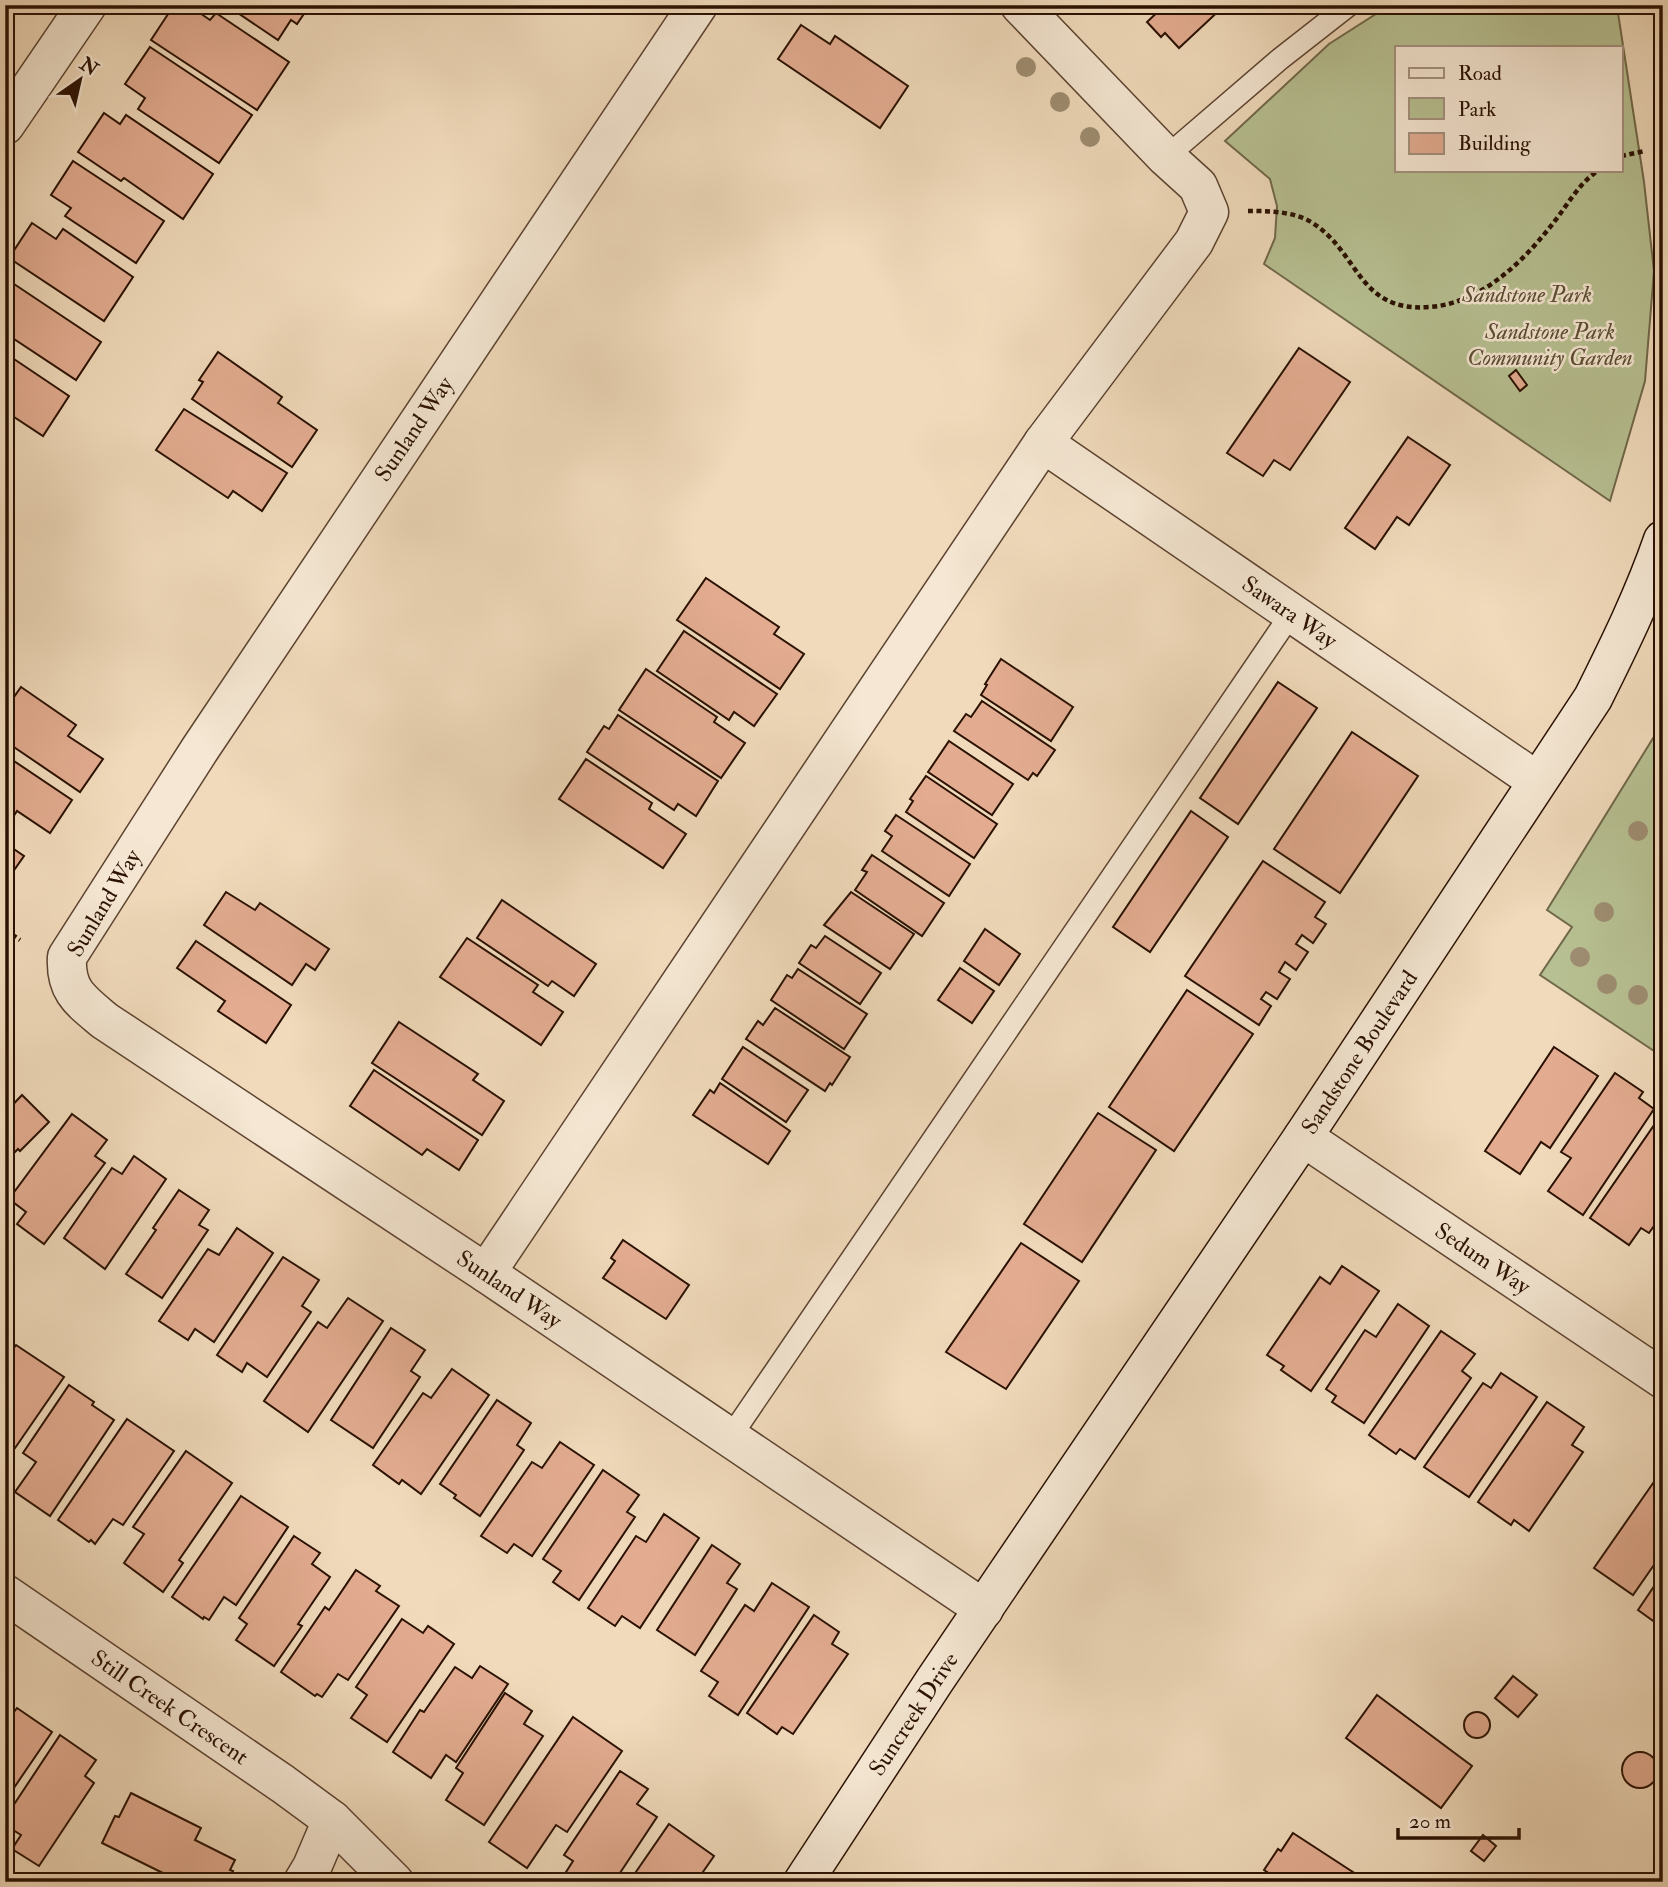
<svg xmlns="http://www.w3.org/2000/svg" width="1668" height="1887" font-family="'IM FELL Double Pica',serif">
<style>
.green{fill:#b7c092;stroke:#70684a;stroke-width:2;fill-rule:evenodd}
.building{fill:#e3ac91;stroke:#2a1102;stroke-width:2}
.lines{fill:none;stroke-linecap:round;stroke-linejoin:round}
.lane-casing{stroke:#5c4330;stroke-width:24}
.street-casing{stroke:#5c4330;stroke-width:41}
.secondary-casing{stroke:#2a1102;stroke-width:41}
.path{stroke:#2a1102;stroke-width:4.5;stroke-dasharray:5 3.5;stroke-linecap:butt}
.lane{stroke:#f5e7d3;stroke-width:21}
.street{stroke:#f5e7d3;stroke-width:38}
.secondary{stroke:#f5e7d3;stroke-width:38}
.tree{fill:#9e8d71}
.labels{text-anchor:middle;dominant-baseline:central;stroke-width:5;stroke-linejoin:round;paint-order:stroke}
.park-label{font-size:23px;font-style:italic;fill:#5b4e34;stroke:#f5e7d3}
.street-label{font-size:23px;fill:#2a1102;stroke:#f5e7d3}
</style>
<rect width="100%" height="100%" fill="#f0dabb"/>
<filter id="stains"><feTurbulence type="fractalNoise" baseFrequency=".00286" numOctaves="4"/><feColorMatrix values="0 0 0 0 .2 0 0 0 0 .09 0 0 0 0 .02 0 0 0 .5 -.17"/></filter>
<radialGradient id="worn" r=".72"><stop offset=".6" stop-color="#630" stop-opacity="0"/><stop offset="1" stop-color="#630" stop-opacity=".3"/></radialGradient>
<g class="green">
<path d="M1390,5H1615L1618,13L1644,182L1654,271L1645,381L1610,501L1264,264L1275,238L1277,206L1270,179L1225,141L1329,44ZM1397,47H1621V170H1397Z"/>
<polygon points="1663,722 1663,1057 1540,975 1572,927 1547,910"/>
</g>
<g class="building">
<polygon points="174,5 188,5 210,20 216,13 289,62 257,110 151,40"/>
<polygon points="226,5 310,5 297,24 291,20 278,40"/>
<polygon points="1165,5 1225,5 1179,48 1165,33 1161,37 1147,22"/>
<polygon points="801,25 830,44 835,36 908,86 880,128 778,59"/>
<polygon points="150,47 252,115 219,163 138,109 145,98 125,84"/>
<polygon points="104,113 120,124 126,115 213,174 183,219 124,178 121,181 78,152"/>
<polygon points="73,161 164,221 136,263 65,216 71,208 51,195"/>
<polygon points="32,223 56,239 63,229 133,277 104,321 9,258"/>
<polygon points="5,278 101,342 76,380 5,333"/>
<polygon points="1299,348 1350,382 1290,470 1274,460 1263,476 1227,453"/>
<polygon points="218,352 282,397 278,403 317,430 292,467 192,399 203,382 199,380"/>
<polygon points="5,353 69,396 43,436 5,411"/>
<polygon points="1516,370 1527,385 1520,391 1509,376"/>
<polygon points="184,409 287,473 262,511 233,491 228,498 156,450"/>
<polygon points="1408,437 1450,465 1409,525 1397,517 1375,549 1345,528"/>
<polygon points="706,578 779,627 774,634 804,654 780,689 677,620"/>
<polygon points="684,631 777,694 754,726 734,712 729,720 657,671"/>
<polygon points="1001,659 1073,707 1051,741 981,695 987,685 985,684"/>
<polygon points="646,669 717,717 714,722 745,743 721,778 619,710"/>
<polygon points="1278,682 1317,708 1238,824 1200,798"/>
<polygon points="21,687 76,725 68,736 103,759 80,792 5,741 5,706 7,707"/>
<polygon points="982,701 1055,750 1037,776 1033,773 1028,780 954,731 966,714 971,717"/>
<polygon points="618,715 718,781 696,816 678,804 674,810 587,752 604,726 609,729"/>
<polygon points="1352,732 1418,776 1340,893 1274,849"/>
<polygon points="949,741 1013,784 992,815 928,772"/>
<polygon points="5,755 72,800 50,833 17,811 11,820 5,816"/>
<polygon points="586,759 652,803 649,809 686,834 663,868 559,799"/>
<polygon points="926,776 997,824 974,858 906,812 913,801 910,799"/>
<polygon points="1191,811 1228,837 1150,952 1113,927"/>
<polygon points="896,815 970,864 949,896 882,851 892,836 885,831"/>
<polygon points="5,843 24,856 5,883"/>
<polygon points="872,855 944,903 922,936 855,890 867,872 862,870"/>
<polygon points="1263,861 1325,902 1315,917 1326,924 1313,943 1302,935 1296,944 1308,952 1296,970 1285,962 1279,972 1290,979 1277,999 1266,992 1261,999 1271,1006 1259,1025 1185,976"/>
<polygon points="226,892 255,910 260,903 329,949 315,970 306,964 292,985 204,925"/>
<polygon points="851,892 914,934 890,969 824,925"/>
<polygon points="502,900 596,964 574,996 552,981 548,986 477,938"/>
<polygon points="985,929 1020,954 999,985 964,961"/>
<polygon points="825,936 881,973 860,1004 799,963 811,945 816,948"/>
<polygon points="467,938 538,985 533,992 563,1012 541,1045 440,977"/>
<polygon points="196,941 291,1005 266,1043 218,1011 225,1001 177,968"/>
<polygon points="960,968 994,991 972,1023 938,1000"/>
<polygon points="798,969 867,1014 844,1049 771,1000 787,975 792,978"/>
<polygon points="1187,990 1253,1034 1174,1151 1109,1107"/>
<polygon points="775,1008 850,1057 832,1085 830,1083 825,1091 746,1039 758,1021 763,1025"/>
<polygon points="399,1022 478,1074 473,1080 504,1101 482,1135 372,1063"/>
<polygon points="743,1047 808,1090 786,1122 722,1079"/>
<polygon points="1554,1047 1598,1076 1550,1148 1541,1142 1520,1174 1485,1151"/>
<polygon points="374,1070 478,1140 459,1170 427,1149 422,1155 350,1106"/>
<polygon points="1615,1073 1643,1092 1639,1098 1654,1109 1583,1215 1548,1191 1571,1158 1561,1152"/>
<polygon points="720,1083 790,1131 768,1164 693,1115 710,1090 714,1093"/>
<polygon points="22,1095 49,1122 20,1151 18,1149 5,1162 5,1113"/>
<polygon points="1098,1113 1156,1150 1082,1262 1024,1224"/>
<polygon points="72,1114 107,1140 95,1156 105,1163 44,1244 17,1224 26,1212 9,1199"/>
<polygon points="1659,1118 1663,1121 1663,1213 1649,1233 1641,1228 1629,1245 1590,1218"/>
<polygon points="134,1156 166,1179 105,1269 64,1238 112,1168 122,1174"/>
<polygon points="179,1190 209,1210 199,1225 208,1230 162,1298 126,1274 156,1230 153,1228"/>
<polygon points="237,1228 273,1253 214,1342 195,1329 188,1340 159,1321 208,1249 219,1255"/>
<polygon points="623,1240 689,1285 666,1319 603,1278 615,1261 611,1258"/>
<polygon points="1021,1243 1079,1281 1006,1389 946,1352"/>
<polygon points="1663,1250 1663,1267 1655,1262"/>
<polygon points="283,1257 319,1280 302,1306 311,1312 267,1377 247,1363 242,1372 217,1355"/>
<polygon points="1342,1266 1379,1291 1311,1391 1281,1370 1284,1366 1267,1355 1320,1277 1330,1284"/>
<polygon points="348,1298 383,1321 308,1432 264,1401 318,1322 327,1328"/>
<polygon points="1398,1304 1429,1326 1364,1423 1332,1402 1336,1396 1326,1389 1365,1330 1376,1337"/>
<polygon points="391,1328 425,1350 411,1371 420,1377 373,1448 331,1420"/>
<polygon points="1441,1331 1475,1354 1462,1371 1471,1378 1415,1459 1400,1449 1396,1454 1369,1435"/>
<polygon points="16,1345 64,1377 13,1451 5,1446 5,1360"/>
<polygon points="452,1369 489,1395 421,1494 402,1480 399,1484 373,1465 423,1393 431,1398"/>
<polygon points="1501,1373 1537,1397 1469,1497 1424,1467 1483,1383 1491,1388"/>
<polygon points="69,1385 94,1402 92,1405 114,1420 50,1516 15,1492 36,1462 23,1453"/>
<polygon points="497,1400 531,1423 517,1445 524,1450 480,1516 454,1498 456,1495 440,1484"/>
<polygon points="1547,1402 1584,1427 1572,1445 1583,1452 1529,1531 1514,1520 1511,1525 1478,1502"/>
<polygon points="127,1419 174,1451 123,1525 113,1519 95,1544 91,1540 89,1542 58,1520"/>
<polygon points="560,1442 594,1465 532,1556 514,1544 507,1553 481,1536 532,1462 542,1468"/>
<polygon points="186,1451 232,1483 179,1560 183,1563 163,1592 124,1563 144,1534 133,1527"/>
<polygon points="603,1470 639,1495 627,1512 635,1517 579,1600 553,1582 561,1571 543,1559"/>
<polygon points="1658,1476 1663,1479 1663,1552 1633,1595 1594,1568"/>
<polygon points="241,1496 288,1527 236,1605 224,1597 209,1620 204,1617 203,1619 172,1597"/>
<polygon points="664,1514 699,1538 640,1628 622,1616 615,1626 588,1608 636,1536 646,1542"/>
<polygon points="294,1536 320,1553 312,1564 330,1577 298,1624 302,1626 274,1666 236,1640 247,1624 239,1618"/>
<polygon points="712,1545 740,1564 727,1583 737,1589 695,1655 657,1630"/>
<polygon points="356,1570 380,1586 376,1591 399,1606 348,1680 338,1674 322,1697 317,1694 315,1696 281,1672 325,1607 329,1610"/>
<polygon points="1663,1573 1663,1628 1638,1610"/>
<polygon points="772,1583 809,1607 738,1715 709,1696 718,1682 701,1671 745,1605 754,1611"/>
<polygon points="814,1615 839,1632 832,1644 848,1654 793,1734 782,1727 777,1734 747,1713"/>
<polygon points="402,1619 423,1633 428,1626 454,1644 387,1742 351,1718 367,1695 356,1687"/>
<polygon points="480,1666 508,1684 456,1762 446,1755 431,1778 393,1752 420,1710 424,1712 455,1667 472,1678"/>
<polygon points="1513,1676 1537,1695 1518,1717 1495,1698"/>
<polygon points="505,1693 532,1711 524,1724 543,1736 484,1825 446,1800 463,1773 456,1768"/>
<polygon points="1377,1695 1472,1766 1441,1808 1346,1738"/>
<polygon points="17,1708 52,1732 5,1801 5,1724"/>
<circle cx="1477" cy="1725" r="13"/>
<polygon points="573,1717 622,1751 567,1832 556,1825 527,1868 489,1842"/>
<polygon points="60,1735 96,1760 85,1776 94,1783 39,1866 12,1849 21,1835 5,1825 5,1818"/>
<circle cx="1640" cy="1770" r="18"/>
<polygon points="620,1771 648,1789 637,1804 657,1817 614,1882 564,1882 561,1880 573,1861 564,1855"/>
<polygon points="131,1793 201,1828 195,1840 235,1860 230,1870 233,1871 228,1882 166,1882 169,1876 102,1843 115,1816 119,1817"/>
<polygon points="669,1824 714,1856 696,1882 629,1882"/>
<polygon points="1293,1833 1359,1876 1355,1882 1260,1882 1267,1872 1264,1870 1278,1849 1281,1851"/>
<polygon points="1483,1835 1496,1846 1484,1861 1471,1851"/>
</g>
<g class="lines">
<g class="lane-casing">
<g id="lane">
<polyline points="1166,157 1280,59 1349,5"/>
<polyline points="729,1439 1291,614"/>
</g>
</g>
<g class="street-casing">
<g id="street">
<path id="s1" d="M698,5L200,749L67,957C65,991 81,1001 105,1021L486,1273L984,1609"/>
<polyline points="5,125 87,5"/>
<path id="s2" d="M1043,443L1537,781"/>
<path id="s3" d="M1303,1137L1663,1379"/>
<polyline points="486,1273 1043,443 1194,242 1209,212 1198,186 1166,157 1020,5"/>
<path id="s4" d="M5,1594L283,1784L332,1820L394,1882"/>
<polyline points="303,1882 312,1867 332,1820"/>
</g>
</g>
<g class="secondary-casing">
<g id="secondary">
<path id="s5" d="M803,1882L935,1680L1303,1137L1593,698C1619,646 1644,595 1663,540"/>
</g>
</g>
<g class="path">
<polyline points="1621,156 1645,151"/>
<path d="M1248,211C1269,211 1292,211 1311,222C1360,252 1357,313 1430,307C1482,303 1524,261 1554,222C1569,203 1579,183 1599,170"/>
<polyline points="1654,732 1663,737"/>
<polyline points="5,930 20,940"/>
</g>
<use href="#lane" class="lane"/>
<use href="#street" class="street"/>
<use href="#secondary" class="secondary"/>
</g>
<g class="tree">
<circle cx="1026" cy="67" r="10"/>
<circle cx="1060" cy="102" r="10"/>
<circle cx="1090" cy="137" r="10"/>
<circle cx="1638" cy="831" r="10"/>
<circle cx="1604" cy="912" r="10"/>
<circle cx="1580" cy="957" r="10"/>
<circle cx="1607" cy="984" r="10"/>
<circle cx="1638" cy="995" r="10"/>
</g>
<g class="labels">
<g class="park-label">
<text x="1527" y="294">Sandstone Park</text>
<text x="1550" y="331">Sandstone Park<tspan x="1550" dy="26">Community Garden</tspan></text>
</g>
<g class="street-label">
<text transform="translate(414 429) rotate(-56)">Sunland Way</text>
<text stroke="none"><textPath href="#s2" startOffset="299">Sawara Way</textPath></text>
<text transform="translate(104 903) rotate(-59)">Sunland Way</text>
<text stroke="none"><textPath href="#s5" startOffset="999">Sandstone Boulevard</textPath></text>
<text stroke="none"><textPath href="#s3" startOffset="217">Sedum Way</textPath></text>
<text stroke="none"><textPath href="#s1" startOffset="1706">Sunland Way</textPath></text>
<text stroke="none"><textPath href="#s4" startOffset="200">Still Creek Crescent</textPath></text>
<text stroke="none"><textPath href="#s5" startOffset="201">Suncreek Drive</textPath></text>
</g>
</g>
<rect width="1668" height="1887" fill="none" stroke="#f0dabb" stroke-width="28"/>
<rect x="7" y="7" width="1654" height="1873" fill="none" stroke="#2a1102" stroke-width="3.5"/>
<rect x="14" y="14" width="1640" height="1859" fill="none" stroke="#2a1102" stroke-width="2"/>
<rect x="1395" y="46" width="228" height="126" fill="#f5e7d3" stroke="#a4917f" stroke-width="2"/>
<rect x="1409" y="68" width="35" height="10" fill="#f5e7d3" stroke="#a4917f" stroke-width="2"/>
<text x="1458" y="80" font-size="21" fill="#2a1102">Road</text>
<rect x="1409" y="98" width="35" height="21" fill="#b7c092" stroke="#a4917f" stroke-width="2"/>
<text x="1458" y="116" font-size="21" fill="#2a1102">Park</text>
<rect x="1409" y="133" width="35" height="21" fill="#e3ac91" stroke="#a4917f" stroke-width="2"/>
<text x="1458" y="150" font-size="21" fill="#2a1102">Building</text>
<g transform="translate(80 80) rotate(34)" stroke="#f5e7d3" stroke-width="5" paint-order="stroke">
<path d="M0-5L12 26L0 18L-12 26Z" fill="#2a1102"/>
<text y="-10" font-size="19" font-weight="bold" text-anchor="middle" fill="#2a1102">N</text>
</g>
<path d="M1398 1828v10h121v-10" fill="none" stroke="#2a1102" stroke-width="3.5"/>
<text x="1409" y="1828" font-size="21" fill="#2a1102" stroke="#f5e7d3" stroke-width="5" paint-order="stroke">20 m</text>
<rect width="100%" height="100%" filter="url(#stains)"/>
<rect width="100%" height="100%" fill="url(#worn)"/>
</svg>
